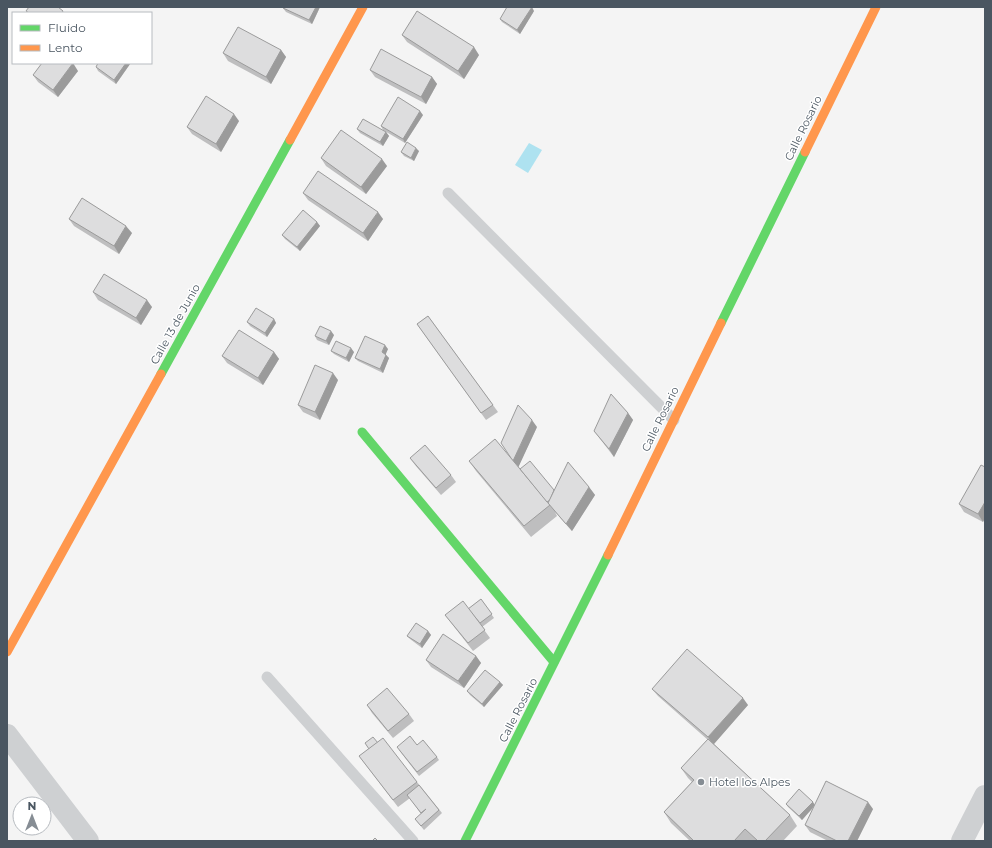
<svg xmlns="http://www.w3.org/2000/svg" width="992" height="848" font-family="Montserrat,sans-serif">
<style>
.water{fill:#aee2f0}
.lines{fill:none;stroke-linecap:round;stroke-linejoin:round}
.lane{stroke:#ced0d2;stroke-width:11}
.street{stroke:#ced0d2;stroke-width:22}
.fast{stroke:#63d668;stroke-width:9}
.slow{stroke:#ff974d;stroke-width:9}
.wall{fill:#bebebf}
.shaded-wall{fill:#9b9b9b}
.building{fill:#ddddde;stroke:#9b9b9b}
.poi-dot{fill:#868d94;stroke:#fff;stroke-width:1.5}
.labels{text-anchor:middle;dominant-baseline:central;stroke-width:3;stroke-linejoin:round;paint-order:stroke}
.street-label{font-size:11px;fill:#4a5661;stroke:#fff}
.poi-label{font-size:11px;fill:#4a5661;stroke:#fff;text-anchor:start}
</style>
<rect width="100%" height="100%" fill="#f4f4f4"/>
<polygon class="water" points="529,143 542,150 528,173 515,165"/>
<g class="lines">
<g class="lane">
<polyline points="448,193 674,420"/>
<polyline points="267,677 413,841"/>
</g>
<g class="street">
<polyline points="7,735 88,841"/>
<polyline points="962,841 985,796"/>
</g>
<g class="fast">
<polyline points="721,323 805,152"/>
<polyline points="161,374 290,140"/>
<polyline points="362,432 554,662"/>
<polyline points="465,841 608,555"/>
</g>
<g class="slow">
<polyline points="290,140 363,7"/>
<polyline points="805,152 876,7"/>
<polyline points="608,555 721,323"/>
<polyline points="7,652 161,374"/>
</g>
</g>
<g class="wall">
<polygon points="320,7 312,24 286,12 283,8"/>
<polygon points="534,11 520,34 502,22 500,19"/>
<polygon points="402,35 479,55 464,79 407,42"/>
<polygon points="281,50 286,57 271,84 228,61 223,53"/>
<polygon points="130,64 116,84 98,71 96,67"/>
<polygon points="370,70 432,77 437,84 426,104 375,77"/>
<polygon points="78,71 58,97 38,82 33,75"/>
<polygon points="423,115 405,143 383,130 381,126"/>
<polygon points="239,121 221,152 192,134 187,127"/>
<polygon points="357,129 386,132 389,136 383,146 360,133"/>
<polygon points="419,151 414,161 404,156 401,152"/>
<polygon points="321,158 387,166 366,194 326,166"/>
<polygon points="303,193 383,219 368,241 308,200"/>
<polygon points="69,219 132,233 119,254 74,226"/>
<polygon points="317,222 320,226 300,251 285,239 282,235"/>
<polygon points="93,292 152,307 141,325 98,300"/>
<polygon points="428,316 498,412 486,420 417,324"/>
<polygon points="274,319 276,323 267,337 250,326 247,322"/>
<polygon points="334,335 329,345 317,340 315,336"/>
<polygon points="388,349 385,354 389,358 383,373 358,361 355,358"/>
<polygon points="331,351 354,352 349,362 334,354"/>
<polygon points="274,352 279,359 263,385 227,363 222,356"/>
<polygon points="338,380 320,420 303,412 298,405"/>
<polygon points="628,413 633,420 614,457 594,431"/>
<polygon points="537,427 518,467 520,469 554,490 589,487 595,495 572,531 555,512 557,516 531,537 476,471 469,461 511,459"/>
<polygon points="410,458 451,475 456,482 441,495 415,465"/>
<polygon points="985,467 985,518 983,522 964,512 959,504"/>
<polygon points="481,599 494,618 482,627 490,638 473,651 445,615 468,609"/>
<polygon points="428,631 431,635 422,648 410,639 407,636"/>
<polygon points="476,656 481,663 464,688 431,667 426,660"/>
<polygon points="500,682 503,685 484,707 470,695 467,691"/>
<polygon points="652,689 748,705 714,744 790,815 797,826 783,841 754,841 753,840 751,841 690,841 671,823 664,812 692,782 688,778 681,768 708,740 658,696"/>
<polygon points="367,705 409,714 414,721 393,738 372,713"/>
<polygon points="378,743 417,782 442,813 424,830 415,819 421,814 410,798 398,807 359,756"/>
<polygon points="417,745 437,757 439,760 419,776 399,750"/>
<polygon points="786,804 815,805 873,809 857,841 828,841 810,832 805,825 814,807 802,820 788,807"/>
</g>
<g class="shaded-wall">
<polygon points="316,7 320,7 312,24 309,20"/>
<polygon points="532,7 534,11 520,34 517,30"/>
<polygon points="474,47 479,55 464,79 458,71"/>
<polygon points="281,50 286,57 271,84 266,77"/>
<polygon points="73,63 78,71 58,97 53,90"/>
<polygon points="126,63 129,63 130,64 116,84 114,80"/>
<polygon points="432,77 437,84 426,104 421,97"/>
<polygon points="420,111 423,115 405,143 403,139"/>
<polygon points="234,114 239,121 221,152 216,144"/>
<polygon points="386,132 389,136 383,146 380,142"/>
<polygon points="416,148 419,151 414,161 411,158"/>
<polygon points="382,159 387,166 366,194 361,187"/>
<polygon points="378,212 383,219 368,241 363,233"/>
<polygon points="317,222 320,226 300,251 297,247"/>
<polygon points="126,226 132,233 119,254 114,246"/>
<polygon points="147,300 152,307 141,325 136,318"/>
<polygon points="274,319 276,323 267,337 265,333"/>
<polygon points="331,331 334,335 329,345 326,341"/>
<polygon points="385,345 388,349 385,356 382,352"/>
<polygon points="351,348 354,352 349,362 346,358"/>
<polygon points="274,352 279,359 263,385 258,378"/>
<polygon points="386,355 389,358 383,373 380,369"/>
<polygon points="333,373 338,380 320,420 315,412"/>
<polygon points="628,413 633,420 614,457 609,449"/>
<polygon points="532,420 537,427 518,468 513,461"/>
<polygon points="589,487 595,495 572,531 566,524"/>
<polygon points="985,502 985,518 983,522 978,514"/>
<polygon points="428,631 431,635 422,648 420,644"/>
<polygon points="476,656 481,663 464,688 458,681"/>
<polygon points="500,682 503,685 484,707 482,704"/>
<polygon points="743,698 748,705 713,745 708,737"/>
<polygon points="813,802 815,805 802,820 799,816"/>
<polygon points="868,802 873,809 857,841 848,841"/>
</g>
<g class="building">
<polygon points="29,7 58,7 63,11 62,13 29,13 26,11"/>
<polygon points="284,7 316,7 309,20 283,8"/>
<polygon points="507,7 532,7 517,30 500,19"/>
<polygon points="417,11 474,47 458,71 402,35"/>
<polygon points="238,27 281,50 266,77 223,53"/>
<polygon points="381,49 432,77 421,97 370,70"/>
<polygon points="42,63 73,63 53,90 33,75"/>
<polygon points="98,63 126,63 114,80 96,67"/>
<polygon points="206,96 234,114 216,144 187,127"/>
<polygon points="398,97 420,111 403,139 381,126"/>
<polygon points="363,119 386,132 380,142 357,129"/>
<polygon points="341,130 382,159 361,187 321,158"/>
<polygon points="407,142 416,148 411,158 401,152"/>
<polygon points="318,171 378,212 363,233 303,193"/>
<polygon points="82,198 126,226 114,246 69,219"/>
<polygon points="303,210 317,222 297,247 282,235"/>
<polygon points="104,274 147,300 136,318 93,292"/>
<polygon points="256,308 274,319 265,333 247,322"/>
<polygon points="428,316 493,405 481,413 417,324"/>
<polygon points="320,326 331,331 326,341 315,336"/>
<polygon points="239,330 274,352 258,378 222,356"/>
<polygon points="365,336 385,345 382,352 386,355 380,369 355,358"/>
<polygon points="336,341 351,348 346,358 331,351"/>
<polygon points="315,365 333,373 315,412 298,405"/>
<polygon points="611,394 628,413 609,449 594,431"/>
<polygon points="518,405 532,420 513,461 501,443"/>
<polygon points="495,439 550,505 524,526 469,461"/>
<polygon points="425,445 451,475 436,488 410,458"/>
<polygon points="530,461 554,490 550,500 547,502 520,469"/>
<polygon points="568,462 589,487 566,524 548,503"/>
<polygon points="981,465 985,467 985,502 978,514 959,504"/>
<polygon points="481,599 492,614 480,623 468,609"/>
<polygon points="463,601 485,630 468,643 445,615"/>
<polygon points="416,623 428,631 420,644 407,636"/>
<polygon points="443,634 476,656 458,681 426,660"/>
<polygon points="687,649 743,698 708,737 652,689"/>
<polygon points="485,670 500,682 482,704 467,691"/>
<polygon points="387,688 409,714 388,731 367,705"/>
<polygon points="410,736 417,745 423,740 437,757 417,772 397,747"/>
<polygon points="373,737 378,743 369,749 365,743"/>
<polygon points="383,738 417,782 393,800 359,756"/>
<polygon points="708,739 790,815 765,841 758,841 745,829 734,841 694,841 664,812 694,780 681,768"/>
<polygon points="826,781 868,802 848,841 837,841 805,825"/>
<polygon points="419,785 439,810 421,826 415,819 426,809 421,813 407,795"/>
<polygon points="799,789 813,802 799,816 786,804"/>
<polygon points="375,838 378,841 372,841"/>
</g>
<circle class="poi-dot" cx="701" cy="782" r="4"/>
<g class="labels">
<g class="street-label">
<text transform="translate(803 128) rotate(-64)">Calle Rosario</text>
<text transform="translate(175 324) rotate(-61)">Calle 13 de Junio</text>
<text transform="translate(660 419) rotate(-64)">Calle Rosario</text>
<text transform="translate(518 710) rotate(-63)">Calle Rosario</text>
</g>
<g class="poi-label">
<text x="709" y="782">Hotel los Alpes</text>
</g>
</g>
<rect width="992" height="848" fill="none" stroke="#4a5661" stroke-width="16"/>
<rect x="12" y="12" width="140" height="52" fill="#ffffff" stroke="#b7bbc0"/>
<rect x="20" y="25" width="20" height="6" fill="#63d668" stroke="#b7bbc0"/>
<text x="48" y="32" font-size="12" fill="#4a5661">Fluido</text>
<rect x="20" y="45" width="20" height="6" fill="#ff974d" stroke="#b7bbc0"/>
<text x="48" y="52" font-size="12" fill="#4a5661">Lento</text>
<g transform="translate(32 816)"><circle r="19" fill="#ffffff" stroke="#b7bbc0"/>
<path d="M0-3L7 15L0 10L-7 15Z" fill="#868d94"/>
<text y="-6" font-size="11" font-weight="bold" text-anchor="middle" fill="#4a5661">N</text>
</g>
</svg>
